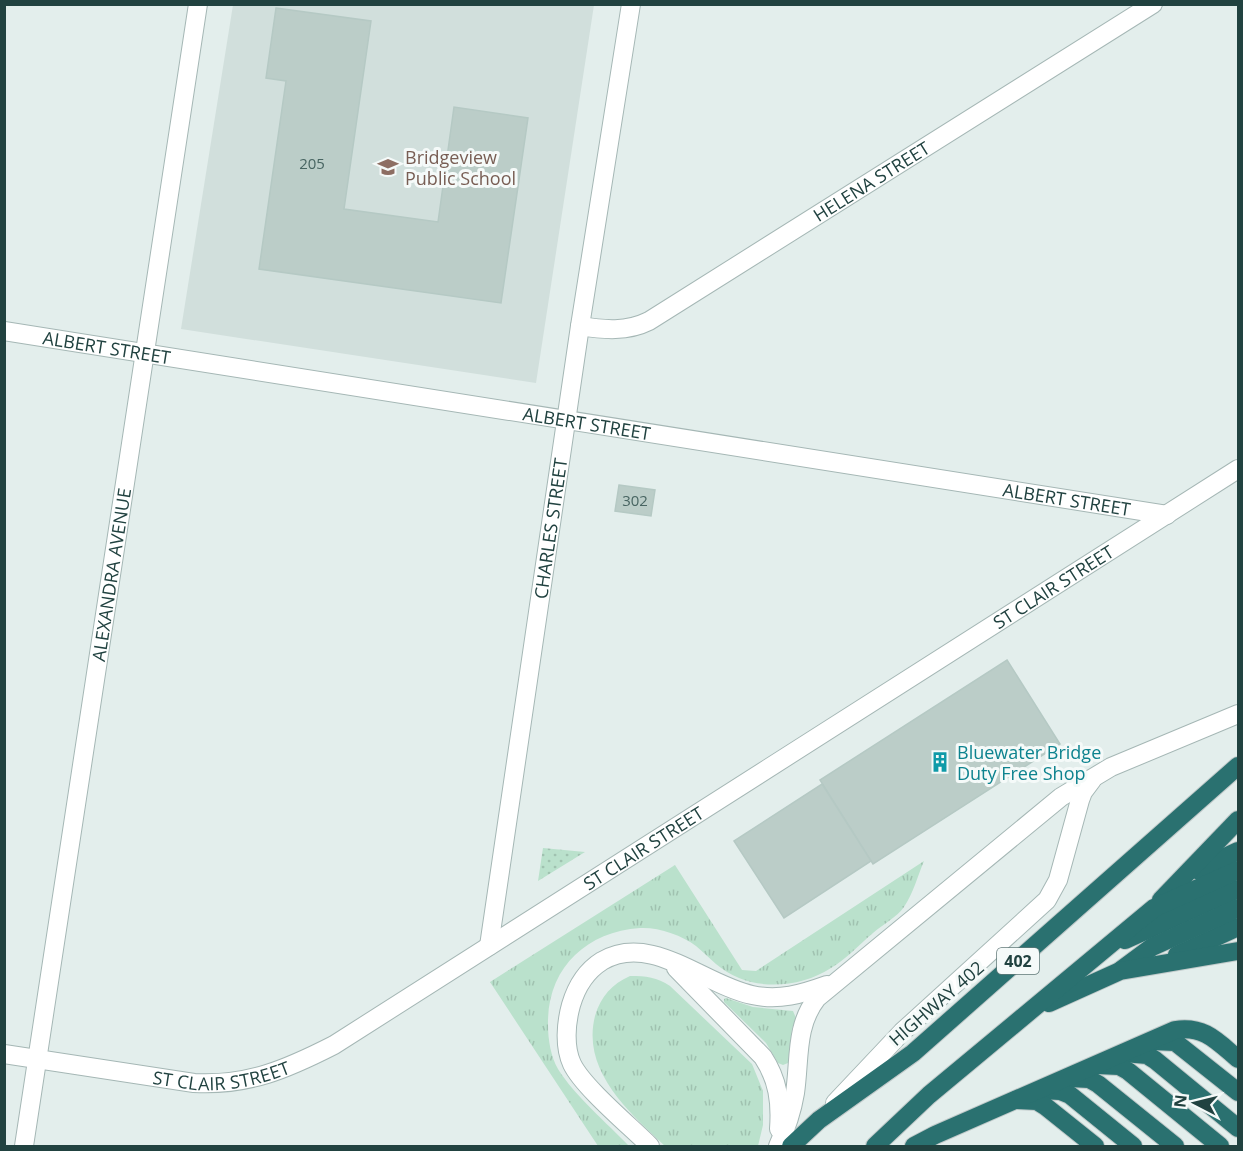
<svg xmlns="http://www.w3.org/2000/svg" width="1243" height="1151" font-family="'Open Sans',sans-serif">
<style>
.built{fill:#d1dfdc}
.grass{fill:url(#grass-tufts)}
.park{fill:url(#park-dots)}
.building{fill:#bbcdc8;stroke:#b5c9c4;stroke-width:1.5}
.lines{fill:none;stroke-linecap:round;stroke-linejoin:round}
.minor-casing{stroke:#a5b7b5;stroke-width:20}
.highway-casing{stroke:#c1caca;stroke-width:20}
.minor{stroke:#fff;stroke-width:18}
.highway{stroke:#2a7170;stroke-width:18}
.labels{text-anchor:middle;dominant-baseline:central;stroke-width:6;stroke-linejoin:round;paint-order:stroke}
.number-label{font-size:15px;fill:#486562}
.shield{fill:#f5faf9;stroke:#617978;stroke-width:1.5}
.shield-label{font-size:16px;font-weight:bold;fill:#214240}
.education-label{font-size:18px;fill:#785e54;stroke:#f5faf9;text-anchor:start}
.street-label{font-size:18px;fill:#214240;stroke:#f5faf9}
.culture-label{font-size:18px;fill:#0d838f;stroke:#f5faf9;text-anchor:start}
</style>
<defs>
<pattern id="grass-tufts" width="24" height="20" patternUnits="userSpaceOnUse" patternTransform="scale(1.5)"><rect width="24" height="20" fill="#bae1cc"/><path d="M3 7l-1-3M5 7V3M7 7l1-3M15 17l-1-3M17 17v-4M19 17l1-3" fill="none" stroke="#a0c2b0"/></pattern>
<pattern id="park-dots" width="8" height="8" patternUnits="userSpaceOnUse" patternTransform="scale(1.5)"><rect width="8" height="8" fill="#bae1cc"/><path d="M2 2h.1M6 6h.1" fill="none" stroke="#a0c2b0" stroke-width="1.8" stroke-linecap="round"/></pattern>
</defs>
<rect width="100%" height="100%" fill="#e3eeec"/>
<polygon class="built" points="233,5 594,5 536,383 181,329"/>
<g class="grass">
<path d="M924,861C918,875 913,894 904,907C897,917 882,925 873,933C859,945 846,959 831,968C805,985 768,990 739,978C721,971 710,958 696,946C682,935 658,927 640,928C585,932 547,969 548,1025C548,1040 551,1057 558,1069C574,1095 608,1124 629,1146H598L490,982L675,865L742,970L756,971Z"/>
<path d="M630,976C646,976 657,977 670,986L752,1064L763,1091V1125L758,1146H665C630,1113 581,1071 595,1016C601,996 612,984 630,976Z"/>
<polygon points="726,998 753,1007 793,1011 796,1018 792,1029 788,1063 783,1065 778,1063 766,1043 724,1002 724,999"/>
</g>
<polygon class="park" points="543,848 585,852 538,881"/>
<g class="building">
<polygon points="276,8 371,21 344,209 438,222 454,107 528,118 501,303 259,269 286,81 266,78"/>
<polygon points="619,485 655,490 651,516 615,511"/>
<polygon points="1007,660 1060,744 873,864 820,780"/>
<polygon points="822,784 871,861 784,918 734,841"/>
</g>
<g class="lines">
<g class="minor-casing">
<g id="minor">
<path id="s1" d="M580,326C604,330 627,332 649,321L1153,4"/>
<path id="s2" d="M4,331L1167,515"/>
<path id="s3" d="M489,946L580,326L631,4"/>
<path d="M676,968L763,1057C778,1080 781,1102 779,1129"/>
<path id="s4" d="M4,1054L194,1083C248,1086 287,1069 334,1045L1238,469"/>
<polyline points="835,1103 902,1032 1047,900 1058,880 1080,800 1083,792 1092,780"/>
<path id="s5" d="M24,1146L198,4"/>
<path d="M650,1146C630,1126 583,1087 572,1064C564,1047 566,1023 571,1005C576,988 586,971 602,961C651,932 704,985 752,995C779,1001 802,994 827,985"/>
<path d="M778,1146C786,1129 792,1111 795,1093C800,1059 795,1026 817,998L1061,797L1111,767L1238,714"/>
</g>
</g>
<g class="highway-casing">
<g id="highway">
<polyline points="1197,870 1238,851"/>
<polyline points="1161,900 1238,820"/>
<polyline points="1125,940 1238,889"/>
<polyline points="1177,955 1238,927"/>
<polyline points="1121,970 1152,947 1238,908"/>
<polyline points="1049,1003 1120,971 1238,951"/>
<polyline points="1152,1041 1175,1042 1238,1092"/>
<polyline points="1124,1053 1147,1055 1155,1060 1238,1128"/>
<polyline points="1097,1065 1119,1066 1128,1071 1220,1146"/>
<polyline points="1069,1078 1089,1079 1098,1084 1175,1146"/>
<polyline points="1040,1090 1060,1091 1070,1095 1133,1146"/>
<polyline points="1016,1100 1037,1101 1045,1106 1095,1146"/>
<polyline points="791,1146 819,1120 913,1053 1238,766"/>
<polyline points="875,1146 929,1095 1154,908 1238,870"/>
<path d="M914,1146L935,1135L1175,1030C1204,1025 1218,1042 1238,1059"/>
</g>
</g>
<use href="#minor" class="minor"/>
<use href="#highway" class="highway"/>
</g>
<defs>
<g id="school-bare" transform="scale(1.62)"><path d="M0-5L7-2L0 1L-7-2ZM-4 1L0 2.5L4 1V4Q0 6-4 4Z" fill="#8d6e63" stroke="#f5faf9" stroke-width="2.5" paint-order="stroke"/></g>
<g id="building-bare" transform="scale(1.62)"><path d="M-4-6H4V6H1V3H-1V6H-4ZM-2.5-4.3h1.7v1.8h-1.7ZM.8-4.3h1.7v1.8H.8ZM-2.5-1h1.7V.8h-1.7ZM.8-1h1.7V.8H.8Z" fill="#0f9aa8" stroke="#f5faf9" stroke-width="2.5" paint-order="stroke"/></g>
</defs>
<g fill-rule="evenodd">
<use href="#school-bare" x="388" y="167"/>
<use href="#building-bare" x="940" y="762"/>
</g>
<g class="labels">
<g class="number-label">
<text x="312" y="163">205</text>
<text x="635" y="500">302</text>
</g>
<rect class="shield" x="997" y="948" width="42" height="26" rx="4.5"/>
<g class="shield-label">
<text x="1018" y="961">402</text>
</g>
<g class="education-label">
<text x="405" y="157">Bridgeview<tspan x="405" dy="21">Public School</tspan></text>
</g>
<g class="street-label">
<text stroke="none"><textPath href="#s1" startOffset="333">HELENA STREET</textPath></text>
<text stroke="none"><textPath href="#s2" startOffset="104">ALBERT STREET</textPath></text>
<text stroke="none"><textPath href="#s2" startOffset="590">ALBERT STREET</textPath></text>
<text stroke="none"><textPath href="#s2" startOffset="1076">ALBERT STREET</textPath></text>
<text stroke="none"><textPath href="#s3" startOffset="422">CHARLES STREET</textPath></text>
<text stroke="none"><textPath href="#s5" startOffset="578">ALEXANDRA AVENUE</textPath></text>
<text stroke="none"><textPath href="#s4" startOffset="1192">ST CLAIR STREET</textPath></text>
<text stroke="none"><textPath href="#s4" startOffset="706">ST CLAIR STREET</textPath></text>
<text transform="translate(936 1003) rotate(-41)">HIGHWAY 402</text>
<text stroke="none"><textPath href="#s4" startOffset="220">ST CLAIR STREET</textPath></text>
</g>
<g class="culture-label">
<text x="957" y="752">Bluewater Bridge<tspan x="957" dy="21">Duty Free Shop</tspan></text>
</g>
</g>
<rect width="1243" height="1151" fill="none" stroke="#214240" stroke-width="12"/>
<g transform="translate(1195 1103) rotate(277)" stroke="#f5faf9" stroke-width="4.5" paint-order="stroke">
<path d="M0-4.5L10 22L0 15L-10 22Z" fill="#214240"/>
<text y="-9" font-size="16" font-weight="bold" text-anchor="middle" fill="#214240">N</text>
</g>
</svg>
